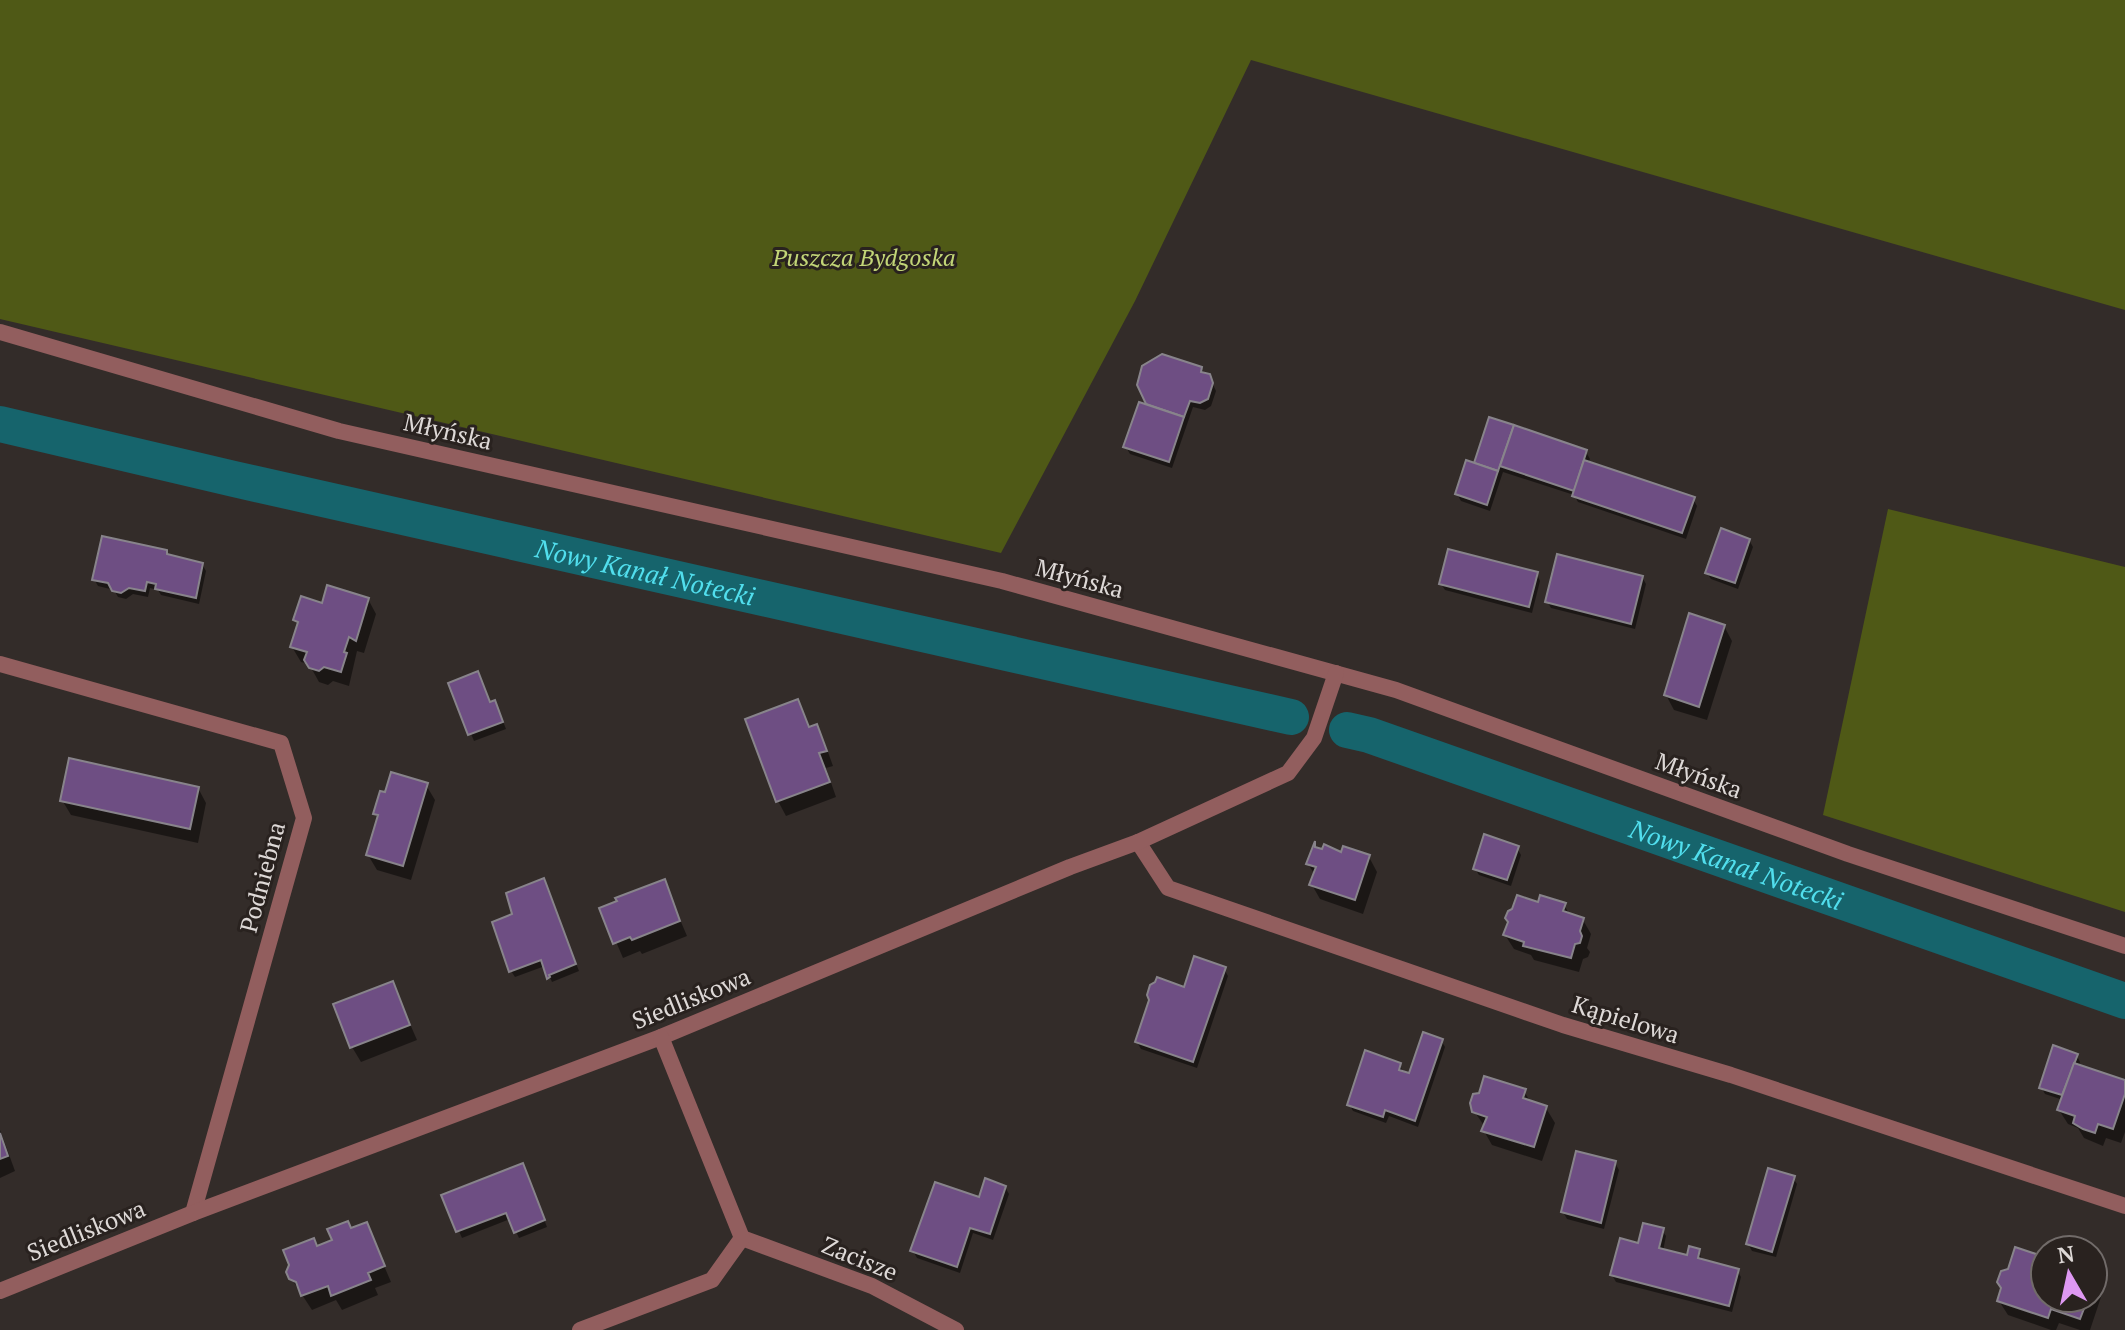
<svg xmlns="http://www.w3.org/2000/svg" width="2125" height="1330" font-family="'PT Serif',serif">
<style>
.forest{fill:#4f5916}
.shadow{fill:#0007}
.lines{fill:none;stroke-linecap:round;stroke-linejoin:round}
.canal{stroke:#16646c;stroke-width:36}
.building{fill:#6e4e83;stroke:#88848b;stroke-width:2}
.minor{stroke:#925e5e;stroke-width:16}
.labels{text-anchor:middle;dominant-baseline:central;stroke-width:6;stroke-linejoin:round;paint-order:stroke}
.park-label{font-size:24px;font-style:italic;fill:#c2d577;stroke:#29221f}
.street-label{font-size:24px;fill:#ded9d7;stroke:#29221f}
.water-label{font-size:26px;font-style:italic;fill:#51deed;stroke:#29221f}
</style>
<rect width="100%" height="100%" fill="#332c29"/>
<g class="forest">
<polygon points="0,0 2125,0 2125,310 1251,60 1135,301 1001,553 0,319"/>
<polygon points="1888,509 2125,567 2125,912 1823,815"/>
</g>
<g class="shadow">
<polygon points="1201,368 1205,375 1209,376 1216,391 1211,406 1205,410 1193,407 1172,468 1130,454 1126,447 1150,407 1139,385"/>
<polygon points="1491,420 1586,452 1590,459 1588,463 1693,499 1697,506 1686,539 1578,502 1574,495 1503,472 1490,511 1461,501 1457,494 1475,465"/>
<polygon points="1749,540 1753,547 1738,589 1711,579 1707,573"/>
<polygon points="166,552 169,557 202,564 206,571 199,604 161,595 158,590 150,588 148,597 133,594 126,599 118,597 114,590 98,586 94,579"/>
<polygon points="1537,574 1540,581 1532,613 1445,590 1441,584"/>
<polygon points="1642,577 1646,584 1635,629 1551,608 1547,601"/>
<polygon points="368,599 376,614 364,653 357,651 349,686 333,681 328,685 319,682 309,664 301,662 292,647 299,626 296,620 323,605"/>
<polygon points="1724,626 1732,641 1707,720 1674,710 1666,695"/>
<polygon points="450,684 498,709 506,729 474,741"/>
<polygon points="797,701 811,729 816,727 824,741 833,766 826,768 836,797 786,816 778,801"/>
<polygon points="426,785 435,800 411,880 377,870 368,855 379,819 376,813"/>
<polygon points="198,788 206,803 198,843 71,815 62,800"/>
<polygon points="1517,848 1521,855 1511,886 1479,875 1475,869"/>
<polygon points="1342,854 1369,857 1377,872 1363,914 1320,899 1312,885 1315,875 1308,864"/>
<polygon points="664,882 687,936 642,954 640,951 623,958 602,909"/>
<polygon points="546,888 579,971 552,982 545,966 515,977 511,971 514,915"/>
<polygon points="1539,905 1564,905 1570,915 1583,920 1591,934 1587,948 1590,952 1588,957 1583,959 1579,972 1534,960 1531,955 1514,949 1505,935"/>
<polygon points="1224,969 1228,976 1197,1068 1141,1049 1137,1042 1151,1000 1185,989"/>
<polygon points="392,983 417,1040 361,1062 352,1047"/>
<polygon points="1441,1040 1445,1047 1418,1127 1389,1116 1386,1123 1353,1111 1349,1104 1400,1064 1403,1073 1410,1075"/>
<polygon points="2077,1056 2080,1062 2079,1067 2125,1082 2125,1132 2121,1143 2106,1138 2103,1146 2084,1138 2078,1128 2068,1124 2059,1110 2063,1100 2045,1094 2041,1087"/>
<polygon points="1524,1091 1531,1103 1546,1108 1555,1123 1542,1161 1492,1145 1484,1131 1485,1127 1474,1111 1480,1094"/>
<polygon points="0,1130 15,1171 0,1178"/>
<polygon points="1615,1163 1619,1170 1604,1229 1567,1219 1563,1212"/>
<polygon points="526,1172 547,1227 519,1238 510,1219 462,1238 444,1197"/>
<polygon points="1793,1178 1797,1184 1776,1257 1752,1251 1748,1244"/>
<polygon points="1005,1187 1009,1194 993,1240 973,1233 960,1273 917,1258 913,1251 980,1199"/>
<polygon points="366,1224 391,1282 375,1288 378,1295 342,1310 336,1300 312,1310 291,1278 317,1248"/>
<polygon points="1662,1230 1666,1236 1663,1251 1688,1258 1699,1251 1702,1261 1737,1270 1741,1277 1732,1312 1616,1282 1612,1275 1640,1245"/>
<polygon points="2045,1259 2045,1298 2093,1298 2095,1276 2103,1291 2090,1330 2080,1330 2059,1323 2056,1330 2051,1330 2008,1315 1999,1301"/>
</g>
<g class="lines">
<g class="canal">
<path id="s1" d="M0,424L234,479L1291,717"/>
<path id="s2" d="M1347,730L1369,735L2125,1001"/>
</g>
</g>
<g class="building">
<polygon points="1162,354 1202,367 1201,372 1210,374 1213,383 1208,399 1200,403 1190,401 1184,417 1146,404 1137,385 1142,366"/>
<polygon points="1139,402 1184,417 1169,462 1123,447"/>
<polygon points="1489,417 1514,425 1498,471 1474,463"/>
<polygon points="1514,425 1587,450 1574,491 1500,466"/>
<polygon points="1466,460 1498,471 1487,505 1455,494"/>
<polygon points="1584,460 1695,497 1682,533 1572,496"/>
<polygon points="1721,528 1750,539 1735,583 1705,573"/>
<polygon points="102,536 167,550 167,554 203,563 196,598 155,589 156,584 147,582 145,591 129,588 121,593 112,591 108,583 92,580"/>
<polygon points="1448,549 1538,572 1529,607 1439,584"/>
<polygon points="1557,554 1643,576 1631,624 1545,602"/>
<polygon points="327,585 369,598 356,641 349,637 344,652 347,653 341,672 324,667 319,671 309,668 304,660 307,652 290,647 298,622 293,620 301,596 322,603"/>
<polygon points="1689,613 1725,625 1699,707 1664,695"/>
<polygon points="478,671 490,702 495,700 503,722 468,735 448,683"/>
<polygon points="798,699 809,727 817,724 827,751 819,753 830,782 776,802 745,719"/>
<polygon points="69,758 199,787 190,829 60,801"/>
<polygon points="391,772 428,783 403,866 366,855 378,815 373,814 380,791 385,792"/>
<polygon points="1484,834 1519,846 1507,880 1473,869"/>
<polygon points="1315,841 1315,847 1322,849 1324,844 1341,852 1343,846 1370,855 1355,900 1309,885 1316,867 1306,864"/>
<polygon points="544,878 576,964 549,975 550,977 547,979 541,960 509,972 492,922 512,914 506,893"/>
<polygon points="665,879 680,921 632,940 630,937 613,944 599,908 617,901 615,898"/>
<polygon points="1517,895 1538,902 1540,895 1566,903 1563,911 1584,918 1580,931 1582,936 1580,943 1575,944 1571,958 1523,946 1524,942 1503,935 1508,922 1505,918 1508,911 1512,909"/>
<polygon points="1194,956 1226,967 1193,1062 1135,1042 1149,1000 1147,995 1150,985 1155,982 1157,977 1184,987"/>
<polygon points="393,981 410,1025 350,1048 333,1004"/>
<polygon points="1423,1032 1443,1039 1415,1121 1385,1110 1383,1117 1347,1105 1365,1050 1401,1063 1399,1070 1409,1073"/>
<polygon points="2053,1045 2078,1054 2062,1095 2039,1088"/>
<polygon points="2074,1063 2125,1080 2125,1094 2113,1129 2098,1124 2095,1133 2083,1129 2073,1123 2075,1116 2057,1110"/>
<polygon points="1484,1076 1526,1089 1523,1098 1547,1106 1534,1147 1481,1131 1487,1117 1472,1112 1470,1103 1473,1094 1479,1093"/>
<polygon points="0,1133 8,1156 0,1159"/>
<polygon points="1576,1151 1616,1161 1601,1223 1561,1212"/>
<polygon points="523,1163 545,1220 514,1233 506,1213 456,1232 441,1195"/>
<polygon points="1768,1168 1795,1176 1772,1252 1746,1244"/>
<polygon points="985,1178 1006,1186 990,1234 970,1228 957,1267 910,1251 935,1182 979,1197"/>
<polygon points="348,1221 351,1228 367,1222 385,1266 368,1273 371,1280 331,1296 328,1286 301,1296 296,1282 289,1279 286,1272 289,1265 283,1250 314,1238 317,1246 332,1240 327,1229"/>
<polygon points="1643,1223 1664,1228 1659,1248 1687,1255 1689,1246 1700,1249 1698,1258 1739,1269 1729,1306 1610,1275 1620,1238 1638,1243"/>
<polygon points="2015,1247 2045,1257 2045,1298 2088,1298 2080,1319 2051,1309 2048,1318 1997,1301 2001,1288 1997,1282 2001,1271 2008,1269"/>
</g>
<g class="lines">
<g class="minor">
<polyline points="0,332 339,431 1002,581 1396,690 1848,854 2125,946"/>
<polyline points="0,664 281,743 304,818 193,1213"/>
<polyline points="1138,842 1168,888 1563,1025 1731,1075 2125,1206"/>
<polyline points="742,1238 872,1286 956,1330"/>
<polyline points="0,1291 193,1213 661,1037 1070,867 1138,842 1288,773 1314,738 1336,673"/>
<polyline points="580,1330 712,1280 742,1238 661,1037"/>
</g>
</g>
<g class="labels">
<g class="park-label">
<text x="864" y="257">Puszcza Bydgoska</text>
</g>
<g class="street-label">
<text transform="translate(448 431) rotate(13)">Młyńska</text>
<text transform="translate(1080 578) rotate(15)">Młyńska</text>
<text transform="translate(1699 775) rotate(20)">Młyńska</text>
<text transform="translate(262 877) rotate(-75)">Podniebna</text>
<text transform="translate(691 998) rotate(-22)">Siedliskowa</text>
<text transform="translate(1626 1019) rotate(17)">Kąpielowa</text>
<text transform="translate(86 1230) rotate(-22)">Siedliskowa</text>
<text transform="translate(860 1258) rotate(22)">Zacisze</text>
</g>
<g class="water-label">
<text stroke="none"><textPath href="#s1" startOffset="662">Nowy Kanał Notecki</textPath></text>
<text stroke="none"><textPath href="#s2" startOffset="412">Nowy Kanał Notecki</textPath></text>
</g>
</g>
<g transform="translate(2069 1274) rotate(351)"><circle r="38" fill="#29221f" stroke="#716b69" stroke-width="2"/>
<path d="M0-6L14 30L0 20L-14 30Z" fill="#de98f2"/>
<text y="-12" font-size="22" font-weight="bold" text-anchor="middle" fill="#ded9d7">N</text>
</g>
</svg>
